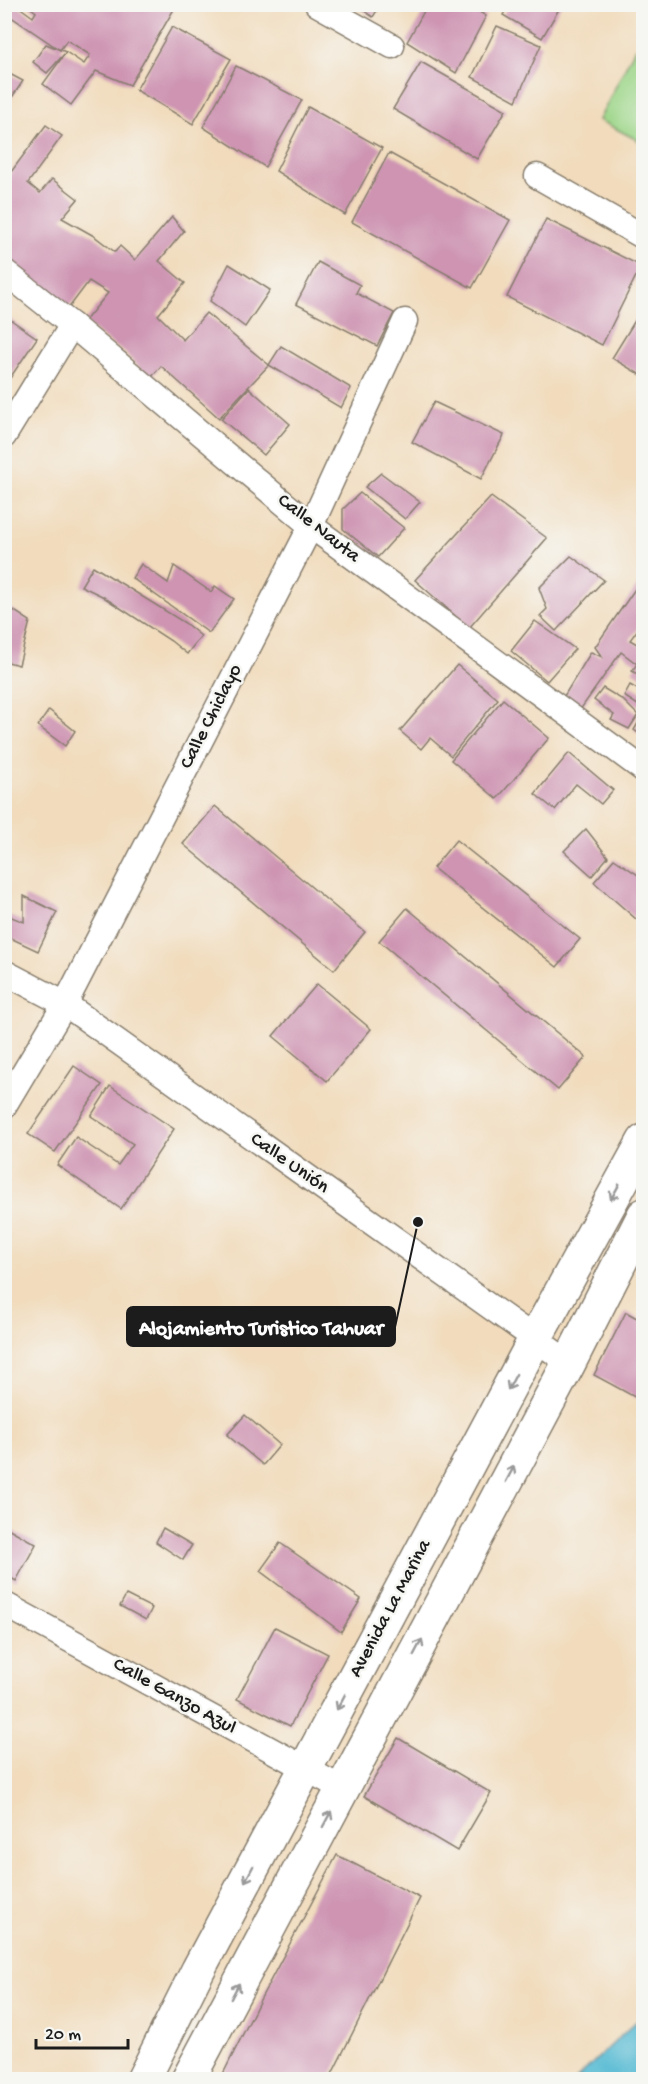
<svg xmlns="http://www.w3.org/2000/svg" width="648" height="2084" font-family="'Gochi Hand',sans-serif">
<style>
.green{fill:#9dd689;stroke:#5c7952;stroke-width:1.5}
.water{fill:#55bad3;stroke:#386b78;stroke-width:1.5}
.building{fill:#ce94b2}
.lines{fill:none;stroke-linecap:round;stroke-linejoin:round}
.street-casing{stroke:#867c6c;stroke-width:27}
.secondary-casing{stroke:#867c6c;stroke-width:36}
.street{stroke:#fff;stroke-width:24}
.secondary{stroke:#fff;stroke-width:33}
.oneway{stroke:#999}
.labels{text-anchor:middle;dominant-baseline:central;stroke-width:5;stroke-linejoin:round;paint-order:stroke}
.street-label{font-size:20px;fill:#1c1c1c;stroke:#f6f6f2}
.leader{fill:none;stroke:#1c1c1c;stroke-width:2}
.callout-dot{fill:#1c1c1c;stroke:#f6f6f2;stroke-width:2}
.callout{fill:#1c1c1c;stroke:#1c1c1c;stroke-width:2}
.callout-label{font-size:21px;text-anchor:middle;font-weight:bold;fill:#fff}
</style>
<rect width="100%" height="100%" fill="#f6f6f2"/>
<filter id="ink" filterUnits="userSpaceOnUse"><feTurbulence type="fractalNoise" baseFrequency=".0167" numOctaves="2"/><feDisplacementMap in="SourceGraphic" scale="12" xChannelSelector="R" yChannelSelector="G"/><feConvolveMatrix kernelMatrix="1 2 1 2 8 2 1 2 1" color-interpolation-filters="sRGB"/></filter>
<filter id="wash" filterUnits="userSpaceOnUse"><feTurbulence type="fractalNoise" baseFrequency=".008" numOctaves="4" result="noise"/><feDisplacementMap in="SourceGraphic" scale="24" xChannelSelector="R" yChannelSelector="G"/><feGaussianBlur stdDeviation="1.35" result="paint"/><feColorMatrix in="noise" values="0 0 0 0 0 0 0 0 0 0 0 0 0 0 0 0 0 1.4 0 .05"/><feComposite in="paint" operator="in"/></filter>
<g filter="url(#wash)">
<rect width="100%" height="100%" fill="#f1dbbc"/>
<polygon class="green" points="635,48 643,52 643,143 599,120"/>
<polygon class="water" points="643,2015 643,2079 576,2079"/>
<g id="blocks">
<g class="building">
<polygon points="4,4 15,4 33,17 36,12 26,4 127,4 131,8 133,4 177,4 130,85 96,71 71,105 43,84 66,52 84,64 90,55 67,40 60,50 4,12"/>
<polygon points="354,4 381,4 373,17"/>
<polygon points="428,4 467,4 486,16 456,73 407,42"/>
<polygon points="509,4 562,4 542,38 503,15"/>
<polygon points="497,26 541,45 516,101 472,77"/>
<polygon points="172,27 231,59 193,124 136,90"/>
<polygon points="46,44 66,52 47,73 33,62"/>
<polygon points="421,62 506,110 477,159 393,109"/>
<polygon points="236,66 302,100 265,167 203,127"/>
<polygon points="4,71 23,81 4,109"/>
<polygon points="308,107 382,148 345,215 276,171"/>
<polygon points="46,125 62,136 28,183 40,193 52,179 78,199 62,218 94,236 115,252 120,246 135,260 172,217 184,231 159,261 185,283 158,315 183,340 206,313 269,365 281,346 351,388 341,408 269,365 219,418 161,366 150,379 125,353 99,335 84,322 108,293 89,281 68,309 5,260 5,180"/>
<polygon points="389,153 510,220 472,288 352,222"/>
<polygon points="546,219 641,266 602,345 507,297"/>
<polygon points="318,262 360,285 356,293 394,313 377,346 296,304"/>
<polygon points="229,264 270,290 245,327 210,301"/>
<polygon points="644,306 644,377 612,358"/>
<polygon points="4,315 37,338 4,387"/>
<polygon points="249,388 290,424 264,455 221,419"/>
<polygon points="434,402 504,435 481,479 412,442"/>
<polygon points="381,473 420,502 405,519 365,487"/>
<polygon points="360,493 404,528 378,557 343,529 343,509"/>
<polygon points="491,497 547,538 469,628 415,580"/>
<polygon points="571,556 604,580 556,631 540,616 547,609 539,588"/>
<polygon points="141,564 168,583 174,566 211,592 215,586 234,599 209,633 132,578"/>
<polygon points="93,566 185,623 201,636 187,654 171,641 102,596 81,586"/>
<polygon points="644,576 644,621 630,640 644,648 644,678 632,671 637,664 621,652 580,710 564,696 591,652 602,657 595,647"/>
<polygon points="4,604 30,621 19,665 4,661"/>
<polygon points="535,621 575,649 547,681 511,651"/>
<polygon points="457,665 498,699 451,756 430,738 421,749 400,731"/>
<polygon points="630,685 644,693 644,709 624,696"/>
<polygon points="603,688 623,700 638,715 629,729 611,720 614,715 594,700"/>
<polygon points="503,699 549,738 497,799 451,760"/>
<polygon points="49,710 75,731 65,746 38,726"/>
<polygon points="644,713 644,737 634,730"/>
<polygon points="569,753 613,790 601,804 576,784 555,810 535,794"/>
<polygon points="215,806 365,932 334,970 183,844"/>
<polygon points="586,829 608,857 592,876 564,851"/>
<polygon points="456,840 580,939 557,967 433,868"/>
<polygon points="614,859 644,879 644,926 594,882"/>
<polygon points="24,896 57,912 38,951 4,935 4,914 24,922"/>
<polygon points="407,908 586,1057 558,1090 379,941"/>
<polygon points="317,984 371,1029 327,1081 273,1036"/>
<polygon points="74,1066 102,1085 55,1152 28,1134"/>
<polygon points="110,1086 174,1129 121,1209 57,1165 76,1137 118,1165 133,1144 91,1116"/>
<polygon points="626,1312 644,1322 644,1402 594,1375"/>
<polygon points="245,1415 280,1445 263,1465 227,1435"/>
<polygon points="4,1526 36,1544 16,1581 4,1574"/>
<polygon points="163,1528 192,1545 183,1560 156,1542"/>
<polygon points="280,1543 361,1599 341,1632 260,1571"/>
<polygon points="126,1595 152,1608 146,1620 120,1606"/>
<polygon points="275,1627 328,1654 290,1726 237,1699"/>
<polygon points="398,1738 491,1793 457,1851 364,1796"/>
<polygon points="337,1855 420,1898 329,2080 220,2080 260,2000"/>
</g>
</g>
</g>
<g filter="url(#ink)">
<use href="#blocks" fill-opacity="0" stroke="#867c6c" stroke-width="1.5"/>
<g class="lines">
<g class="street-casing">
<g id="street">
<polyline points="317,4 392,46"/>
<polyline points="537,176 644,237"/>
<polyline points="4,271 72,325 311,526 644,770"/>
<polyline points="4,436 72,325"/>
<polyline points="4,972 65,1004 569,1363"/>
<polyline points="4,1106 65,1004 311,526 405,321"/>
<polyline points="4,1604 343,1789"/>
</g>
</g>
<g class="secondary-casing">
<g id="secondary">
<polyline points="143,2080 198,1970 535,1339 644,1141"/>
<polyline points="188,2080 569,1363 644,1215"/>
</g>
</g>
<use href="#street" class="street"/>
<use href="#secondary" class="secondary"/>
</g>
<defs><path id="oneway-shaft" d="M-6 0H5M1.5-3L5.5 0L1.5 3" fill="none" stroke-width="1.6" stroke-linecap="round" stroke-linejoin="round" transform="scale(1.5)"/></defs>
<g class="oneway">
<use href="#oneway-shaft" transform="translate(615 1192) rotate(119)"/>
<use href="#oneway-shaft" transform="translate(512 1382) rotate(118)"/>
<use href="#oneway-shaft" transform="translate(510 1474) rotate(-62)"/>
<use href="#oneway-shaft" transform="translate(418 1647) rotate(-62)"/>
<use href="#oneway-shaft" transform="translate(341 1702) rotate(118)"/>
<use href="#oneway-shaft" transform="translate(327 1819) rotate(-62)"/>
<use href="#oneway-shaft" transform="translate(249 1874) rotate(118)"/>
<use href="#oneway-shaft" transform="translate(235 1991) rotate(-62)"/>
</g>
</g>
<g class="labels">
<g class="street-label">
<text transform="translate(318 529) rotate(38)">Calle Nauta</text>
<text transform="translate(212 717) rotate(-63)">Calle Chiclayo</text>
<text transform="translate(289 1164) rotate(35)">Calle Unión</text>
<text transform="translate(391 1609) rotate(-62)">Avenida La Marina</text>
<text transform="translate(174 1697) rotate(29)">Calle Ganzo Azul</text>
</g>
</g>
<path class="leader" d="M418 1222L395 1327"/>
<circle class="callout-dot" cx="418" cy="1222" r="6"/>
<rect class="callout" x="127" y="1307" width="268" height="39" rx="6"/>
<g class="callout-label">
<text x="261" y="1334">Alojamiento Turistico Tahuar</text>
</g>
<rect width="648" height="2084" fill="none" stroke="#f6f6f2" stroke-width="24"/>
<path d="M36 2039v9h92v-9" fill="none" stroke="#1c1c1c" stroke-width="3"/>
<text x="45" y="2039" font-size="18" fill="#1c1c1c" stroke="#f6f6f2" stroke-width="4.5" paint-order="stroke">20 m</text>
</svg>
